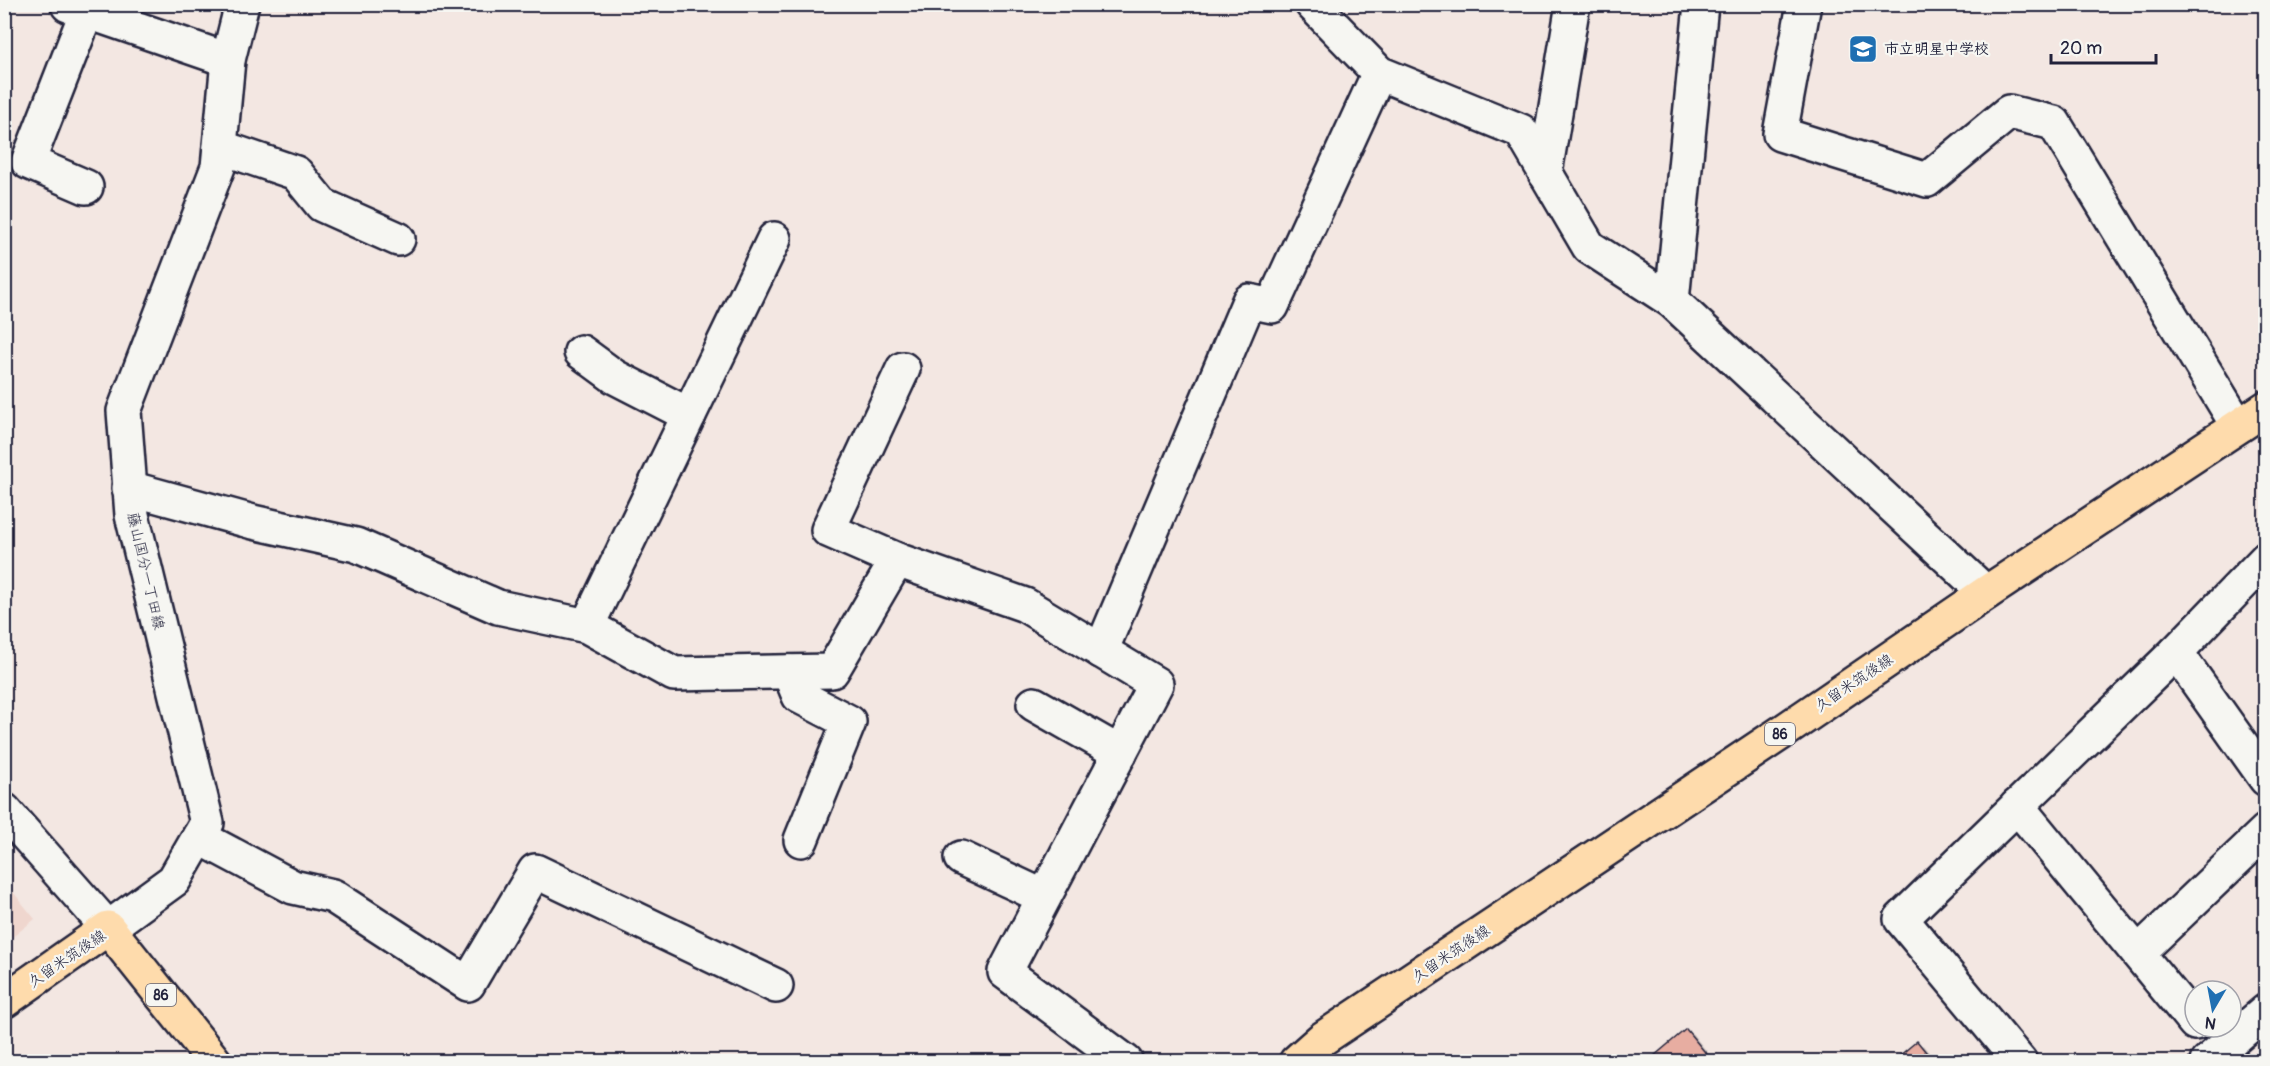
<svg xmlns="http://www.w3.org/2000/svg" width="2270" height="1066" font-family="Pangolin,'Klee One',sans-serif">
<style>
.built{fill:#efd6ce}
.building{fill:#e7ada1;stroke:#22223b;stroke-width:1.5;filter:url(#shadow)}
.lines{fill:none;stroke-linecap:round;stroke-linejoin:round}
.minor-casing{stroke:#22223b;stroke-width:38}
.tertiary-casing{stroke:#22223b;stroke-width:38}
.secondary-casing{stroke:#22223b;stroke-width:38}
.primary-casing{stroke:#22223b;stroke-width:38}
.minor{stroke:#f6f6f2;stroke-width:33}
.tertiary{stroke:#f6f6f2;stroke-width:33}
.secondary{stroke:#f6f6f2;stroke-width:33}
.primary{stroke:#fedbac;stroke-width:33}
.labels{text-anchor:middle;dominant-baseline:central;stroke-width:4.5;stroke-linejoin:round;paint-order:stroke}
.shield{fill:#f6f6f2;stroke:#626272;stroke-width:1.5}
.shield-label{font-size:14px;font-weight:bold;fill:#22223b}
.poi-label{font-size:15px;font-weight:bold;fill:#22223b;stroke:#f6f6f2;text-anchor:start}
.street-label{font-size:15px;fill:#22223b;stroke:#f6f6f2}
</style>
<defs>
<filter id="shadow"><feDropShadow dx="5.5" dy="5.5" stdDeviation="0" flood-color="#0004"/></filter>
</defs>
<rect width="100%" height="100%" fill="#f3e7e2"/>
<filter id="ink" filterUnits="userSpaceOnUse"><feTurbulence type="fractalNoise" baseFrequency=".0167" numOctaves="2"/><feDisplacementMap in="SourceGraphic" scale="12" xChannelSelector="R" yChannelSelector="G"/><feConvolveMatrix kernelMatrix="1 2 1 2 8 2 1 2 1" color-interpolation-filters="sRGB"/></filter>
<g filter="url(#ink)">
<polygon class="built" points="5,882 35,919 5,943 4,943"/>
<g class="building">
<polygon points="1686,1029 1713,1062 1647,1062"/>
<polygon points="1917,1041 1934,1062 1892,1062"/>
</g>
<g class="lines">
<g class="minor-casing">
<g id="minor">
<polyline points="1312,4 1379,73 1521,131 1589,247 1672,301 1986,593"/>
<polyline points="1804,4 1780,134 1927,180 2009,112 2054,123 2238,426"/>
<polyline points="68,5 228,60"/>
<polyline points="220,147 296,173 322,205 398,239"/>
<polyline points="1545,173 1573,4"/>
<polyline points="86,187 28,162 87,11"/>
<polyline points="1672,301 1701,4"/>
<polyline points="581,352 615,377 689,415"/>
<polyline points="129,488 253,522 356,545 498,607 587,626 674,674 832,671 897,560 1025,605 1156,684 1005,972 1126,1062"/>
<polyline points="897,560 828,530 903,369"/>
<polyline points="587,626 774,239"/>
<polyline points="1101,651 1249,301 1272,306 1379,73"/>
<polyline points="2176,652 2266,779"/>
<polyline points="789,672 799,696 849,722 801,840"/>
<polyline points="1034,704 1120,753"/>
<polyline points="2017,806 2195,1023"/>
<polyline points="199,837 293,887 333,896 468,984 535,871 776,986"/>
<polyline points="961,858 1044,897"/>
<polyline points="2138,953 2266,831"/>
<polyline points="2020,1062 1901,919 2176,652 2266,559"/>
<polyline points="2207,1062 2266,1011"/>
</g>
</g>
<g class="tertiary-casing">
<polyline id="tertiary" points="4,810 108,928"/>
</g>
<g class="secondary-casing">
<polyline id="secondary" points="108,928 174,880 207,823 132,515 124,411 218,167 228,60 242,4"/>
</g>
<g class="primary-casing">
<g id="primary">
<polyline points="4,1001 108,928 215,1062"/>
<polyline points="1296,1062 1322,1039 1781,733 1986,593 2266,408"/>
</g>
</g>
<use href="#minor" class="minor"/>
<use href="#tertiary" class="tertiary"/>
<use href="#secondary" class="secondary"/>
<use href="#primary" class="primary"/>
</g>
</g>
<defs>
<g id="school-square" transform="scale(1.5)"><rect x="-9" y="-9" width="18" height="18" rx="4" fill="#1f6fb2" stroke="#f6f6f2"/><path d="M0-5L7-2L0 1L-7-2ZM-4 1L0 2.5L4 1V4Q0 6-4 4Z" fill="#fff"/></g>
</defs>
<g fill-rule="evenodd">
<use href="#school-square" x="1863" y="49"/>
</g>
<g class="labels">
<g class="shield">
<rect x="1765" y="723" width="30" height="22" rx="4.5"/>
<rect x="146" y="984" width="30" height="22" rx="4.5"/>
</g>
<g class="shield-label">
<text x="1780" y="734">86</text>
<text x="161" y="995">86</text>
</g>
<g class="poi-label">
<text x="1884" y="49">市立明星中学校</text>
</g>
<g class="street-label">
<text transform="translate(146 571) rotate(77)">藤山国分一丁田線</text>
<text transform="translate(1854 683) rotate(-34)">久留米筑後線</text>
<text transform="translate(1451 954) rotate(-34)">久留米筑後線</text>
<text transform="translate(67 959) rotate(-34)">久留米筑後線</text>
</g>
</g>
<rect width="2270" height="1066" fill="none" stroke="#f6f6f2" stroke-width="24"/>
<rect x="12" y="12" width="2246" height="1042" fill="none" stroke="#22223b" stroke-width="2" filter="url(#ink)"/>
<g transform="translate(2213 1009) rotate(190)"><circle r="28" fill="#f6f6f2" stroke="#a1a1a9" stroke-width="1.5"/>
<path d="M0-4.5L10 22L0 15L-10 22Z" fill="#1f6fb2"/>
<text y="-9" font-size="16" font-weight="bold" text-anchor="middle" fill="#22223b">N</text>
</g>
<path d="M2051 54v9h105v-9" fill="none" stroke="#22223b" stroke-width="3"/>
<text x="2060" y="54" font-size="18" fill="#22223b" stroke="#f6f6f2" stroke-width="4.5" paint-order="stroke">20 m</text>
</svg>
